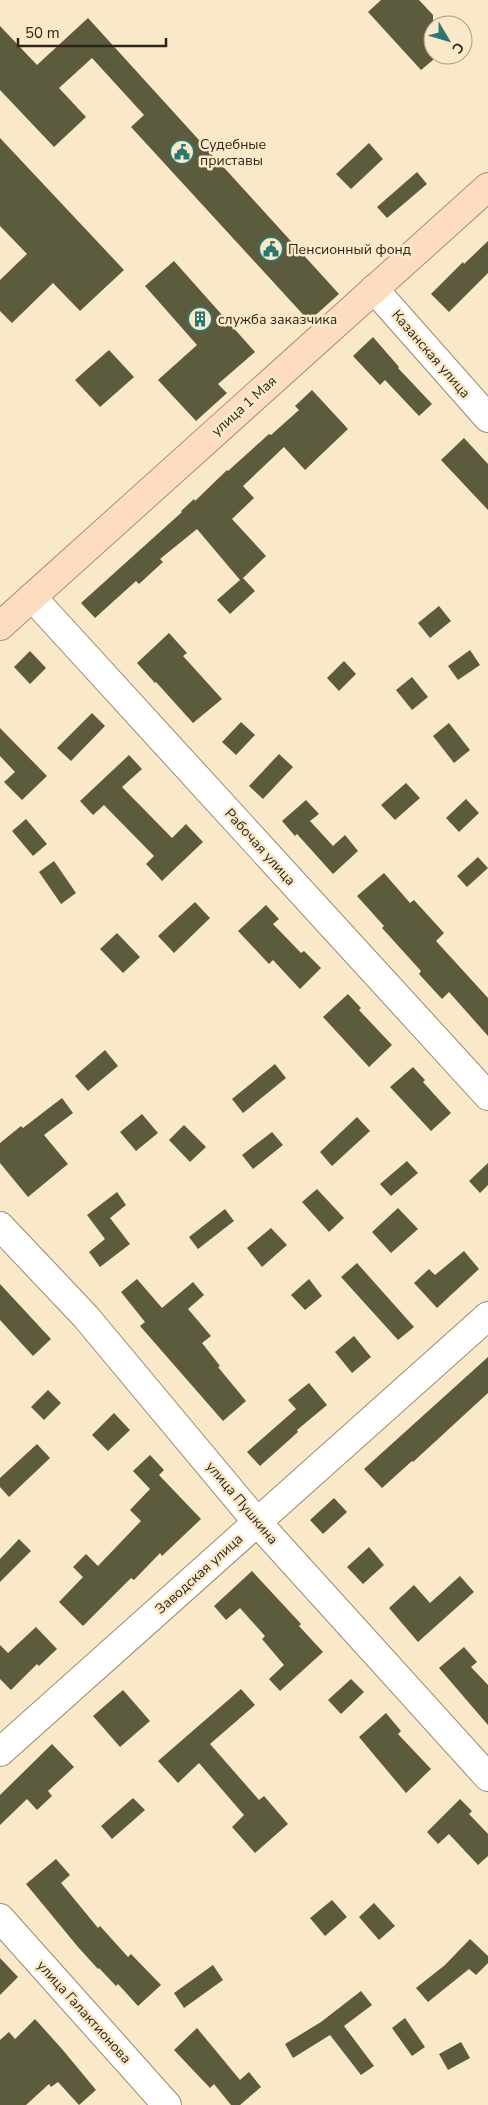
<svg xmlns="http://www.w3.org/2000/svg" width="488" height="2105" font-family="'Nunito Sans',sans-serif">
<style>
.building{fill:#5d5b3d}
.lines{fill:none;stroke-linecap:round;stroke-linejoin:round}
.minor-casing{stroke:#98896c;stroke-width:30}
.major-casing{stroke:#b28e6d;stroke-width:30}
.minor{stroke:#fff;stroke-width:28}
.major{stroke:#fcddc2;stroke-width:28}
.labels{text-anchor:middle;dominant-baseline:central;stroke-width:5;stroke-linejoin:round;paint-order:stroke}
.poi-label{font-size:14px;fill:#2c261a;stroke:#fae9c9;text-anchor:start}
.street-label{font-size:14px;fill:#2c261a;stroke:#fae9c9}
</style>
<rect width="100%" height="100%" fill="#fae9c9"/>
<g class="building">
<polygon points="381,0 419,0 433,15 433,60 421,70 368,12"/>
<polygon points="88,18 339,294 309,321 131,127 144,115 92,58 59,88 86,117 54,147 0,90 0,26 37,65"/>
<polygon points="0,138 124,270 80,311 53,283 12,323 0,311 0,280 27,254 0,226"/>
<polygon points="369,143 383,159 351,189 336,174"/>
<polygon points="417,172 427,184 387,218 377,207"/>
<polygon points="488,241 488,273 449,312 431,294 463,262 464,264"/>
<polygon points="174,261 255,352 218,384 227,393 196,421 158,380 197,345 145,286"/>
<polygon points="373,337 399,367 398,368 432,404 419,416 385,380 380,385 353,356"/>
<polygon points="109,350 134,377 100,407 75,380"/>
<polygon points="312,390 348,429 305,470 284,447 243,486 254,498 232,519 266,556 243,578 255,591 230,614 217,600 240,580 197,529 160,559 163,562 139,584 136,581 95,618 81,603 182,512 181,511 194,499 195,501 227,470 228,471 269,434 271,435 299,410 295,406"/>
<polygon points="464,438 488,464 488,510 441,460"/>
<polygon points="439,606 451,621 430,638 418,623"/>
<polygon points="169,633 187,653 183,656 222,699 193,723 156,682 155,683 137,663"/>
<polygon points="470,650 480,665 458,680 448,666"/>
<polygon points="30,651 46,668 30,684 14,667"/>
<polygon points="344,661 356,674 339,691 327,678"/>
<polygon points="412,677 428,697 412,710 396,690"/>
<polygon points="92,713 105,726 71,761 57,748"/>
<polygon points="241,722 255,735 236,755 222,742"/>
<polygon points="449,723 470,750 454,763 433,736"/>
<polygon points="0,728 47,776 22,800 4,782 15,772 0,756"/>
<polygon points="279,754 293,767 263,799 249,786"/>
<polygon points="129,755 142,769 122,787 172,838 186,824 203,842 162,881 146,864 154,856 104,805 93,815 80,801"/>
<polygon points="406,783 420,798 395,820 381,805"/>
<polygon points="466,799 479,813 459,832 446,818"/>
<polygon points="306,800 319,814 310,821 333,846 345,835 358,851 333,874 297,834 295,836 282,821"/>
<polygon points="26,819 47,844 33,856 12,831"/>
<polygon points="478,857 488,868 467,887 457,876"/>
<polygon points="54,861 76,893 61,904 39,872"/>
<polygon points="384,873 410,903 414,900 444,933 436,941 488,998 488,1036 449,992 442,999 419,974 421,971 382,928 384,926 357,896"/>
<polygon points="195,902 210,918 174,953 158,936"/>
<polygon points="266,905 279,919 273,924 301,953 304,951 321,968 300,989 273,960 269,964 238,931"/>
<polygon points="117,933 140,957 123,973 100,949"/>
<polygon points="348,994 361,1008 359,1010 392,1045 369,1067 323,1017"/>
<polygon points="105,1050 118,1066 88,1091 75,1076"/>
<polygon points="275,1064 286,1078 243,1113 232,1099"/>
<polygon points="413,1067 425,1080 423,1082 451,1113 431,1131 390,1087"/>
<polygon points="62,1098 73,1113 44,1135 68,1164 28,1197 0,1163 0,1143 21,1126 23,1128"/>
<polygon points="142,1114 158,1133 136,1151 120,1132"/>
<polygon points="357,1117 370,1131 332,1166 320,1152"/>
<polygon points="184,1125 206,1147 190,1162 169,1140"/>
<polygon points="272,1132 283,1145 253,1169 242,1155"/>
<polygon points="407,1161 418,1173 391,1196 380,1184"/>
<polygon points="488,1163 488,1185 480,1193 469,1181"/>
<polygon points="317,1189 344,1218 329,1232 302,1202"/>
<polygon points="117,1192 126,1205 110,1218 130,1244 100,1267 89,1252 105,1239 87,1215"/>
<polygon points="398,1208 418,1229 391,1253 372,1232"/>
<polygon points="225,1209 234,1221 198,1249 189,1237"/>
<polygon points="271,1228 287,1245 262,1267 247,1248"/>
<polygon points="464,1251 479,1269 437,1308 414,1283 429,1269 435,1275"/>
<polygon points="357,1263 414,1327 398,1340 341,1277"/>
<polygon points="137,1279 162,1308 193,1282 204,1295 188,1309 211,1336 202,1343 220,1366 218,1367 246,1401 223,1421 140,1326 145,1322 121,1292"/>
<polygon points="309,1279 322,1296 305,1310 291,1295"/>
<polygon points="0,1284 51,1339 33,1356 0,1320"/>
<polygon points="354,1336 371,1357 352,1373 335,1352"/>
<polygon points="488,1357 488,1393 413,1462 412,1461 382,1488 364,1469"/>
<polygon points="309,1383 327,1405 297,1430 298,1432 260,1466 247,1452 296,1409 288,1400"/>
<polygon points="48,1390 61,1403 44,1420 31,1407"/>
<polygon points="114,1413 130,1430 108,1451 92,1435"/>
<polygon points="37,1444 50,1458 9,1497 0,1487 0,1478"/>
<polygon points="150,1455 164,1470 159,1475 201,1519 162,1556 160,1553 134,1580 131,1578 83,1626 59,1602 83,1577 73,1567 86,1554 98,1566 141,1521 130,1510 150,1489 133,1471"/>
<polygon points="334,1498 347,1512 323,1534 310,1520"/>
<polygon points="19,1539 31,1551 0,1582 0,1559"/>
<polygon points="369,1547 384,1565 363,1584 347,1567"/>
<polygon points="252,1571 301,1624 299,1626 323,1652 280,1691 269,1679 284,1665 262,1639 265,1636 240,1608 226,1620 214,1606"/>
<polygon points="460,1576 474,1592 418,1642 389,1608 414,1585 430,1603"/>
<polygon points="36,1627 57,1649 39,1666 37,1664 11,1690 0,1679 0,1645 8,1653"/>
<polygon points="464,1647 477,1662 471,1667 488,1685 488,1725 439,1668"/>
<polygon points="351,1679 364,1692 341,1714 328,1700"/>
<polygon points="241,1689 255,1705 210,1744 259,1800 264,1796 288,1824 255,1853 232,1827 244,1815 199,1763 178,1783 158,1761"/>
<polygon points="123,1690 150,1721 120,1747 93,1716"/>
<polygon points="386,1713 401,1731 398,1734 431,1769 406,1793 359,1737"/>
<polygon points="52,1744 74,1767 48,1791 52,1796 37,1810 27,1799 0,1825 0,1795"/>
<polygon points="133,1798 145,1810 112,1839 101,1826"/>
<polygon points="460,1799 472,1811 469,1814 488,1834 488,1856 478,1865 449,1834 438,1844 427,1832"/>
<polygon points="56,1859 70,1875 61,1883 98,1928 100,1926 128,1957 131,1954 161,1985 138,2006 118,1984 116,1986 99,1968 98,1969 78,1947 26,1884"/>
<polygon points="332,1900 347,1917 325,1936 310,1918"/>
<polygon points="374,1903 395,1926 379,1940 359,1917"/>
<polygon points="470,1939 488,1956 488,1963 476,1975 469,1969 428,2002 416,1988 445,1965"/>
<polygon points="0,1958 18,1977 0,1995"/>
<polygon points="213,1965 223,1980 184,2008 174,1993"/>
<polygon points="361,1991 372,2005 344,2026 374,2066 361,2075 330,2035 293,2058 285,2044 321,2022"/>
<polygon points="405,2018 425,2047 412,2056 392,2028"/>
<polygon points="35,2019 62,2049 96,2090 79,2105 58,2082 51,2087 49,2084 26,2105 0,2105 0,2040 9,2032 15,2039"/>
<polygon points="197,2028 240,2080 249,2072 261,2087 240,2105 231,2105 214,2084 210,2088 174,2050"/>
<polygon points="461,2042 470,2058 448,2070 439,2054"/>
</g>
<g class="lines">
<g class="minor-casing">
<g id="minor">
<polyline points="374,289 488,418"/>
<polyline points="32,597 488,1096"/>
<polyline points="0,1226 86,1317 257,1522 488,1777"/>
<polyline points="0,1752 488,1316"/>
<polyline points="0,1918 167,2105"/>
</g>
</g>
<g class="major-casing">
<polyline id="major" points="0,626 488,187"/>
</g>
<use href="#minor" class="minor"/>
<use href="#major" class="major"/>
</g>
<defs>
<g id="civic-ring" transform="scale(1.25)"><circle r="9.5" fill="#fae9c9" stroke="#2d7672" stroke-width="1.5"/><path d="M-.6-6.5H3V-4.5H.6V-3L4-1V1h2V6H-6V1h2V-1L-.6-3ZM-1.2 2.5V6h2.4V2.5Z" fill="#2d7672"/></g>
<g id="building-ring" transform="scale(1.25)"><circle r="9.5" fill="#fae9c9" stroke="#2d7672" stroke-width="1.5"/><path d="M-4-6H4V6H1V3H-1V6H-4ZM-2.5-4.3h1.7v1.8h-1.7ZM.8-4.3h1.7v1.8H.8ZM-2.5-1h1.7V.8h-1.7ZM.8-1h1.7V.8H.8Z" fill="#2d7672"/></g>
</defs>
<g fill-rule="evenodd">
<use href="#civic-ring" x="182" y="152"/>
<use href="#civic-ring" x="271" y="249"/>
<use href="#building-ring" x="200" y="319"/>
</g>
<g class="labels">
<g class="poi-label">
<text x="200" y="144">Судебные<tspan x="200" dy="16">приставы</tspan></text>
<text x="288" y="249">Пенсионный фонд</text>
<text x="218" y="319">служба заказчика</text>
</g>
<g class="street-label">
<text transform="translate(431 354) rotate(49)">Казанская улица</text>
<text transform="translate(244 406) rotate(-42)">улица 1 Мая</text>
<text transform="translate(260 847) rotate(48)">Рабочая улица</text>
<text transform="translate(242 1503) rotate(50)">улица Пушкина</text>
<text transform="translate(199 1574) rotate(-42)">Заводская улица</text>
<text transform="translate(84 2012) rotate(48)">улица Галактионова</text>
</g>
</g>
<g transform="translate(448 40) rotate(128)"><circle r="24" fill="#fae9c9" stroke="#a89b83"/>
<path d="M0-4L9 19L0 12L-9 19Z" fill="#2d7672"/>
<text y="-8" font-size="14" font-weight="bold" text-anchor="middle" fill="#2c261a">С</text>
</g>
<path d="M18 38v8h148v-8" fill="none" stroke="#2c261a" stroke-width="2.5"/>
<text x="25" y="38" font-size="15" fill="#2c261a" stroke="#fae9c9" stroke-width="4" paint-order="stroke">50 m</text>
</svg>
